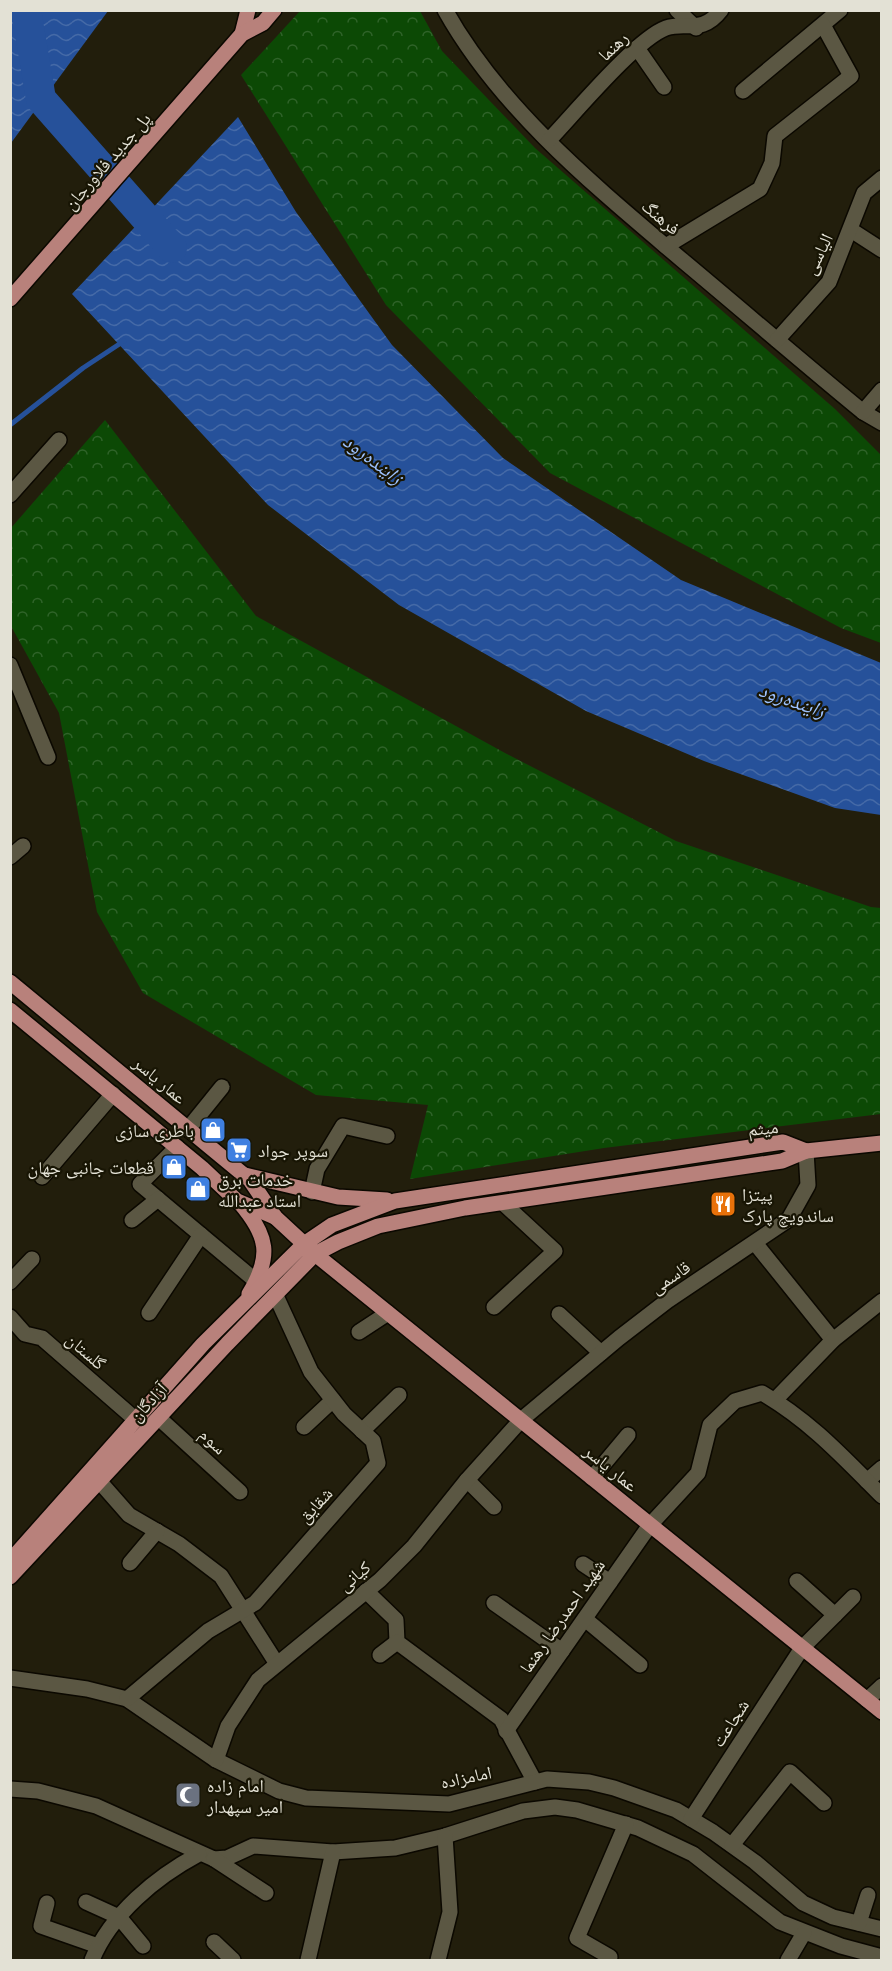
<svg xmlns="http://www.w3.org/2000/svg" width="892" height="1971" font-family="'PT Sans','Noto Naskh Arabic',sans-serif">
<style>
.forest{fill:url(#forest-crowns)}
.water{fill:url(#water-waves)}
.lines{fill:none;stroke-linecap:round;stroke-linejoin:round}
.stream{stroke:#26519a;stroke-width:5}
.river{stroke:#26519a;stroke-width:30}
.minor-casing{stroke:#0b0800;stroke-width:18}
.major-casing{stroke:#0b0800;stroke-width:18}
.minor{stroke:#5b5743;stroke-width:15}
.major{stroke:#b8817b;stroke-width:15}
.labels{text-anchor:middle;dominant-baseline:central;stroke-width:4.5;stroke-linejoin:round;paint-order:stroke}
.street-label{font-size:18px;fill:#e3e1d5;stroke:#181504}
.poi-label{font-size:18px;fill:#e3e1d5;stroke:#181504;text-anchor:start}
.water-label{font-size:20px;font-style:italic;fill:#9dc2ff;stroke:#181504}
</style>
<defs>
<pattern id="forest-crowns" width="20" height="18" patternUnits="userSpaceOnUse" patternTransform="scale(1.5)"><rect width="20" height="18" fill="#0c4905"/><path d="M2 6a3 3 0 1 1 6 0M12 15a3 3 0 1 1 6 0" fill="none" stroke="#2f6329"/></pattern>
<pattern id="water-waves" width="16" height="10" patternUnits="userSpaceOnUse" patternTransform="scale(1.5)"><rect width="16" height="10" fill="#26519a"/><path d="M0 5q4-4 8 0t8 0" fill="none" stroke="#456aa7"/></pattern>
</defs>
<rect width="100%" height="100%" fill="#221e0c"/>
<g class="forest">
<polygon points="300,11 420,11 442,51 535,148 835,409 881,455 881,643 841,628 550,473 386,305 241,75"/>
<polygon points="105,420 256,616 505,753 676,841 871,907 881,908 881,1114 604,1148 410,1179 428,1105 316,1095 143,993 97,912 59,713 11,626 11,528"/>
</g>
<g class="water">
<polygon points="11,10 108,11 11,143 10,11"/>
<polygon points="238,117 296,212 392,345 503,458 681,580 881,663 881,815 835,808 704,761 586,711 399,605 268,505 72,294"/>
</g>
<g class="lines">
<polyline class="stream" points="10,425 83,368 124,341"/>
<polyline class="river" points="26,10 41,99 172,248"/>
<g class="minor-casing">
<g id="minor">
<path d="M445,10C501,110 596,187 682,260C742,310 802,362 863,412L882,423"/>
<polyline points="677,10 696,28"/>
<polyline points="637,48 664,87"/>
<polyline points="743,91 840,10"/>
<path d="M549,140C574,114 636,39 666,28C686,21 702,35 721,10"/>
<polyline points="851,230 882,250"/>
<polyline points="666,246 760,189 772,163 775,136 851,76 823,25"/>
<polyline points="777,340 829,282 864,193 882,178"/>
<polyline points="863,412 882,390"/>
<polyline points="10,495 59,440"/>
<polyline points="10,665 48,757"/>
<polyline points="10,857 23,846"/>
<polyline points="188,1129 222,1087"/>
<polyline points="177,1147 140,1184 256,1281"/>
<polyline points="42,1177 113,1094"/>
<polyline points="312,1192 317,1169 343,1126 387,1136"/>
<polyline points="132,1220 158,1199"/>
<polyline points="755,1243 833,1340"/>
<polyline points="10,1282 32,1259"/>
<polyline points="494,1307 555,1251 503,1203"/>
<polyline points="149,1313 201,1235"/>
<polyline points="559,1314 601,1353"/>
<polyline points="10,1317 25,1334 42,1338 135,1419"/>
<polyline points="359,1332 388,1313"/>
<polyline points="775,1400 833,1340 882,1301"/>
<polyline points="160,1419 240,1492"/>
<polyline points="304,1427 333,1400"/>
<polyline points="362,1431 399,1395"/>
<polyline points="592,1478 628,1435"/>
<polyline points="467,1480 494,1507"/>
<polyline points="867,1481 882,1468"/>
<polyline points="100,1482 129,1515 179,1544 221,1576 277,1664"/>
<polyline points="130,1563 157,1531"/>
<polyline points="583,1564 610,1582"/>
<polyline points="797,1581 835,1615"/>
<polyline points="366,1591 396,1620 397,1642 501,1719 535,1782"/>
<polyline points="494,1603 562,1651"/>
<polyline points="585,1619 640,1665"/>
<polyline points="380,1655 397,1642"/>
<polyline points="10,1678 87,1689 127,1699 216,1760 279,1791 306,1798 449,1804 547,1779 589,1782 614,1788 676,1810 713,1832 755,1862 803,1903 833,1917 882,1929"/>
<polyline points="127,1699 208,1631 255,1603 378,1463 373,1441 344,1414 311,1372 276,1296"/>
<polyline points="867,1700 882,1686"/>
<path d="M506,1731L650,1525L698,1473L710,1425L735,1401L762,1393C810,1421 842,1456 882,1496"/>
<polyline points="216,1760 228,1726 258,1680 380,1580 414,1546 467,1480 521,1420 619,1338 667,1301 789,1219 808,1185 806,1151"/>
<polyline points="10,1789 38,1791 96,1806 214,1859 227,1858 253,1846 333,1852 395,1848 445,1836 523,1811 555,1807 577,1810 638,1828 693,1854 780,1922 841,1946 882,1957"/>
<polyline points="691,1819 802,1648 853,1597"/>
<polyline points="732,1845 790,1772 824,1803"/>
<polyline points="214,1859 266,1893"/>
<polyline points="86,1902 119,1917 143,1946"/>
<polyline points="47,1903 41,1926 98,1946"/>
<polyline points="859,1923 868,1895"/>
<polyline points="214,1942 233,1960"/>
<polyline points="610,1957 577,1938 626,1824"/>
<path d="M92,1960C111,1914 156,1877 199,1854"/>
<polyline points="308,1960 333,1852"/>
<polyline points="438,1960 450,1912 445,1836"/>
<polyline points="788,1960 804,1933"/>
</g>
</g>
<g class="major-casing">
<g id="major">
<polyline points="242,34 248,10"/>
<polyline points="10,299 242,34 263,23 274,10"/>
<polyline points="10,982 250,1180 275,1217 315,1254 882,1712"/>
<polyline points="10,1010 202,1168 237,1201 275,1217"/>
<polyline points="806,1151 882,1143"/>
<polyline points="245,1175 338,1197 387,1200"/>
<path d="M240,1203C268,1236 272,1256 249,1294"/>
<polyline points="10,1561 203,1344 304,1244 332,1225 395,1201 783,1142 806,1151 782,1161 465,1208 378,1226 338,1242 315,1254 227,1344 10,1577"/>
</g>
</g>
<use href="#minor" class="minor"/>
<use href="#major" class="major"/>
</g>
<defs>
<g id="shop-square" transform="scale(1.35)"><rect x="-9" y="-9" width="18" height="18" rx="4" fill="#3f7fe0" stroke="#181504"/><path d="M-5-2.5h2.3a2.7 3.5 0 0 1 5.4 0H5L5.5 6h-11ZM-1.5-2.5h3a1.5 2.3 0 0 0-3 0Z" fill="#fff"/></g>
<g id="supermarket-square" transform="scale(1.35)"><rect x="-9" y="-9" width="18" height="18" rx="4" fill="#3f7fe0" stroke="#181504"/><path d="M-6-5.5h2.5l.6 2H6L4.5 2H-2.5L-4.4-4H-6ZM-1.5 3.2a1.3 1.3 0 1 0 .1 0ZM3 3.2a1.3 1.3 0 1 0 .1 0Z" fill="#fff"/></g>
<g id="restaurant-square" transform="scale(1.35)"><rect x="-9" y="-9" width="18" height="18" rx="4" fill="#e8710a" stroke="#181504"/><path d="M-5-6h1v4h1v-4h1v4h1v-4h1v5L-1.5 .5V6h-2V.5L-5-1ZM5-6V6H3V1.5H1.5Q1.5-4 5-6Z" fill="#fff"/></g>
<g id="mosque-square" transform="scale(1.35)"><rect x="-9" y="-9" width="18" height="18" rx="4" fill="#6b7280" stroke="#181504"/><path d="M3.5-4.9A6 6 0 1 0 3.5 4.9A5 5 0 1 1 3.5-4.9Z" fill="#fff"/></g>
</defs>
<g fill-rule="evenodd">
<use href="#shop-square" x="213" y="1130"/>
<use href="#supermarket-square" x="239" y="1150"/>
<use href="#shop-square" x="174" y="1167"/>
<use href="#shop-square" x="198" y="1189"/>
<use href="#restaurant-square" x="723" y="1204"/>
<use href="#mosque-square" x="188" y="1795"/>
</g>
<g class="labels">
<g class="street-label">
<text transform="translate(613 46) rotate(-44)">رهنما</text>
<text transform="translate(107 161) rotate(-49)">پل جدید فلاورجان</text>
<text transform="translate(661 217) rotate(40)">فرهنگ</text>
<text transform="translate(818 254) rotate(-64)">الیاسی</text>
<text transform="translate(160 1080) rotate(40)">عمار یاسر</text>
<text transform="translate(763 1128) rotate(-6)">میثم</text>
<text transform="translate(670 1277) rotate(-34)">قاسمی</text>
<text transform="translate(86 1351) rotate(41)">گلستان</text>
<text transform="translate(148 1402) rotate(-47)">آزادگان</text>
<text transform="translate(213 1441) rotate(43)">سوم</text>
<text transform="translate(611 1468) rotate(39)">عمار یاسر</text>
<text transform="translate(315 1505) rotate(-48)">شقایق</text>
<text transform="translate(354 1576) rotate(-40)">کیانی</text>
<text transform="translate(562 1616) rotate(-55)">شهید احمدرضا رهنما</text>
<text transform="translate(730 1723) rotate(-57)">شجاعت</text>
<text transform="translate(466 1777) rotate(-12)">امامزاده</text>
</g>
<g class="poi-label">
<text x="194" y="1130" text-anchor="end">باطری سازی</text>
<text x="258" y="1150">سوپر جواد</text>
<text x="154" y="1167" text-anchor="end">قطعات جانبی جهان</text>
<text x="218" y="1179">خدمات برق<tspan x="218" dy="21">استاد عبدالله</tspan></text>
<text x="742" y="1194">پیتزا<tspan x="742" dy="21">ساندویچ پارک</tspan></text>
<text x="207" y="1785">امام زاده<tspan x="207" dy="21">امیر سپهدار</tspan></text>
</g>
<g class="water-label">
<text transform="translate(373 459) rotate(37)">زاینده‌رود</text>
<text transform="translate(792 700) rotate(19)">زاینده‌رود</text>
</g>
</g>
<rect width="892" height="1971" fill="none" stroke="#e3e1d5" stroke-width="24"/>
</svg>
